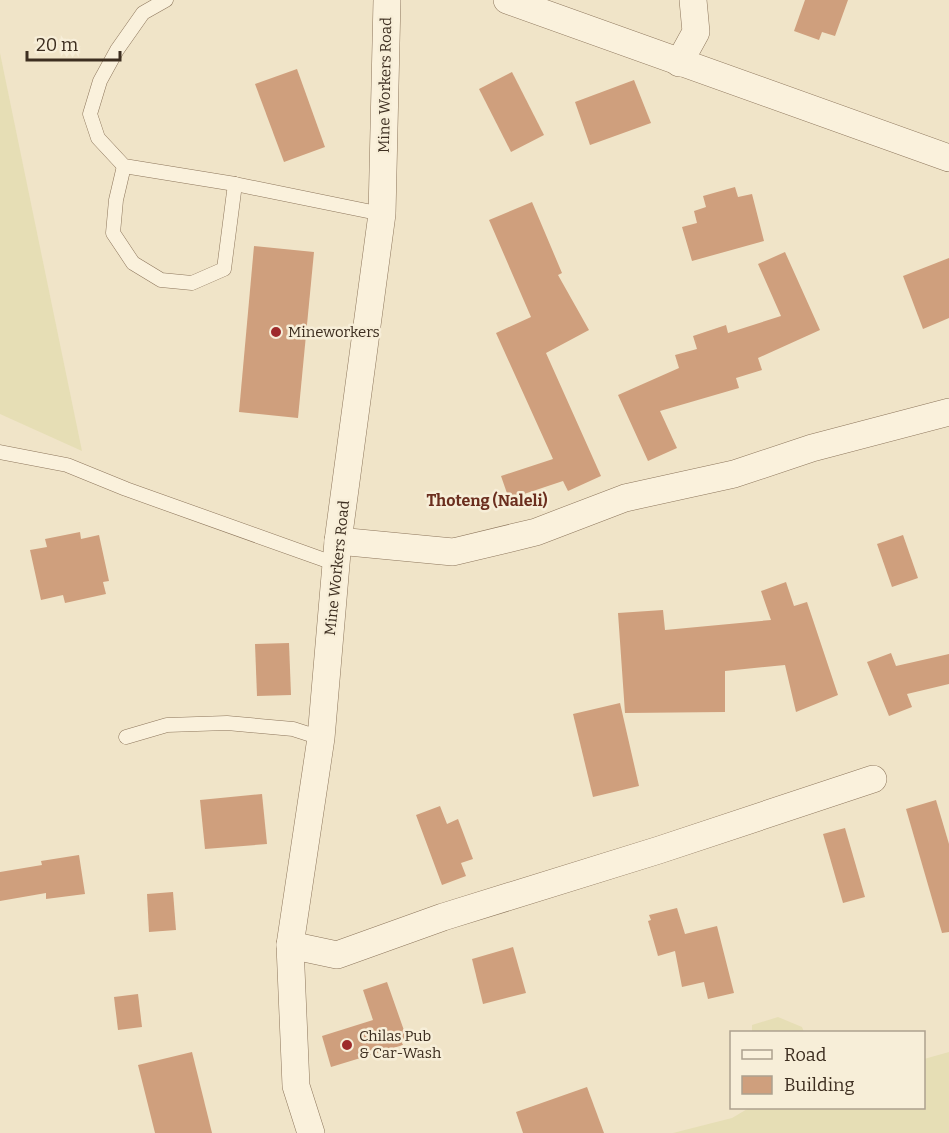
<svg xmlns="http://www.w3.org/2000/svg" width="949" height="1133" font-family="Bitter,serif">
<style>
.farmland{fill:#e6deb5}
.building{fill:#cf9f7d}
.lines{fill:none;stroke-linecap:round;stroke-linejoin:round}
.lane-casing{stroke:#8d765c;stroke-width:15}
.street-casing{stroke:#8d765c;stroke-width:28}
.lane{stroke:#faf1dc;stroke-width:14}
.street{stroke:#faf1dc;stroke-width:27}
.poi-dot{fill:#9e2a2b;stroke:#f7eed8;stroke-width:2}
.labels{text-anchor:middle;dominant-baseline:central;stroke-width:5;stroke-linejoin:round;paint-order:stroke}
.street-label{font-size:15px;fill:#3d2e20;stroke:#f7eed8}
.poi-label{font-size:15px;fill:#3d2e20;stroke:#f7eed8;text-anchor:start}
.neighbourhood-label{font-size:16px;font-weight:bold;fill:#6b2e1e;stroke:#f7eed8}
</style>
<rect width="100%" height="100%" fill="#f0e4c8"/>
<g class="farmland">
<polygon points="0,53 82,451 0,414"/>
<polygon points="778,1017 802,1027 804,1032 752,1032 752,1025"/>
<polygon points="949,1052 949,1133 673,1133 732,1118 749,1108 924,1108 924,1059"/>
</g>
<g class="building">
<polygon points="805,0 848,0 835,36 822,32 819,40 794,31"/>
<polygon points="297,69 325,147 284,162 255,84"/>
<polygon points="512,72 544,135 511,152 479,89"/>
<polygon points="634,80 651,123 590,145 575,102"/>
<polygon points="735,187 738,197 752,194 764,241 692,261 682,227 697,223 694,211 706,207 703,196"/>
<polygon points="532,202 562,273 558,275 589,330 546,353 601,476 568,491 563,481 509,499 501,476 553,459 496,333 531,317 489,220"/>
<polygon points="254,246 314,252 298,418 239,412"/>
<polygon points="785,252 820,330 758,358 762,370 736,378 739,388 660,411 677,448 648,461 618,395 679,368 675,355 697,349 693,336 726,325 728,333 781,316 758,264"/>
<polygon points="949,258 949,318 923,329 903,276"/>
<polygon points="80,532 81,539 99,535 109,581 103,582 106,594 65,603 63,595 41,600 30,550 47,547 45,539"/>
<polygon points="903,535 918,578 892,587 877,544"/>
<polygon points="786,582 794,606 807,602 838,695 796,712 785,665 725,671 725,712 625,713 618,613 663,610 665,630 771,620 761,591"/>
<polygon points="289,643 291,695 257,696 255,644"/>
<polygon points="891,653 896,666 949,654 949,684 907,694 912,707 889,716 867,662"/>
<polygon points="620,703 639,786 593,797 573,714"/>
<polygon points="262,794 267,844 205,849 200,800"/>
<polygon points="936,800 949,844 949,932 942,933 906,809"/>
<polygon points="440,806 447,824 458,819 473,859 461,863 466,876 442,885 416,815"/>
<polygon points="845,828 865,897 843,903 823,834"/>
<polygon points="79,855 85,894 46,899 46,893 0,901 0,872 42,865 41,861"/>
<polygon points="173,892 176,930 149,932 147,894"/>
<polygon points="677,908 685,934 717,926 734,993 708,999 704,982 682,987 675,951 658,956 648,921 651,920 649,915"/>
<polygon points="513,947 526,993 483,1004 472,959"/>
<polygon points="387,982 407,1039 401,1041 403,1045 331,1067 322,1036 373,1020 363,990"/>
<polygon points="138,994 142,1027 118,1030 114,997"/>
<polygon points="192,1052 212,1133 155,1133 138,1065"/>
<polygon points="587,1087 604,1133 523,1133 516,1112"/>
</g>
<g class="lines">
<g class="lane-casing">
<g id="lane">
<polyline points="166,0 143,13 117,50 100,81 90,114 98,138 124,166 235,184 382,214"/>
<polyline points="124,166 116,200 113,233 133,263 161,280 192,283 224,269 235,184"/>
<polyline points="0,452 67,465 126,489 336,564"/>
<polyline points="126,737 167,725 227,723 293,729 321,738"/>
</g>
</g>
<g class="street-casing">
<g id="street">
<polyline points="507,0 949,158"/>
<polyline points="679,63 696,32 693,0"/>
<polyline points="338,541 453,552 536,532 625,498 734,474 812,448 949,412"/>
<polyline points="290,945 337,955 443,917 659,850 873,779"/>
<polyline points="311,1133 296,1086 290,945 321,738 338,541 382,214 387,0"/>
</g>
</g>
<use href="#lane" class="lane"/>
<use href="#street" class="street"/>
</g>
<g class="poi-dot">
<circle cx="276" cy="332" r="6"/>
<circle cx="347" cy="1045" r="6"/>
</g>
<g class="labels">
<g class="street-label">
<text transform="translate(385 85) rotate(-89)">Mine Workers Road</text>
<text transform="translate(337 568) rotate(-84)">Mine Workers Road</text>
</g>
<g class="poi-label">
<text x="288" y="332">Mineworkers</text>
<text x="359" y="1036">Chilas Pub<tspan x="359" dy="17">&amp; Car-Wash</tspan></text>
</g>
<g class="neighbourhood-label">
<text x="487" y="500">Thoteng (Naleli)</text>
</g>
</g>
<rect x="730" y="1031" width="195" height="78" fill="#f7eed8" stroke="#ada18e" stroke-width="1.5"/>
<rect x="742" y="1050" width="30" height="9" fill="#faf1dc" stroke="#ada18e" stroke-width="1.5"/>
<text x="784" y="1061" font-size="18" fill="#3d2e20">Road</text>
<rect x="742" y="1076" width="30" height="18" fill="#cf9f7d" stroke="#ada18e" stroke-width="1.5"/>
<text x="784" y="1091" font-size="18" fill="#3d2e20">Building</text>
<path d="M27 51v9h93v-9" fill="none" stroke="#3d2e20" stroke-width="3"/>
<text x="36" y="51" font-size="18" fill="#3d2e20" stroke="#f7eed8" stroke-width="4.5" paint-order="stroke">20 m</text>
</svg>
